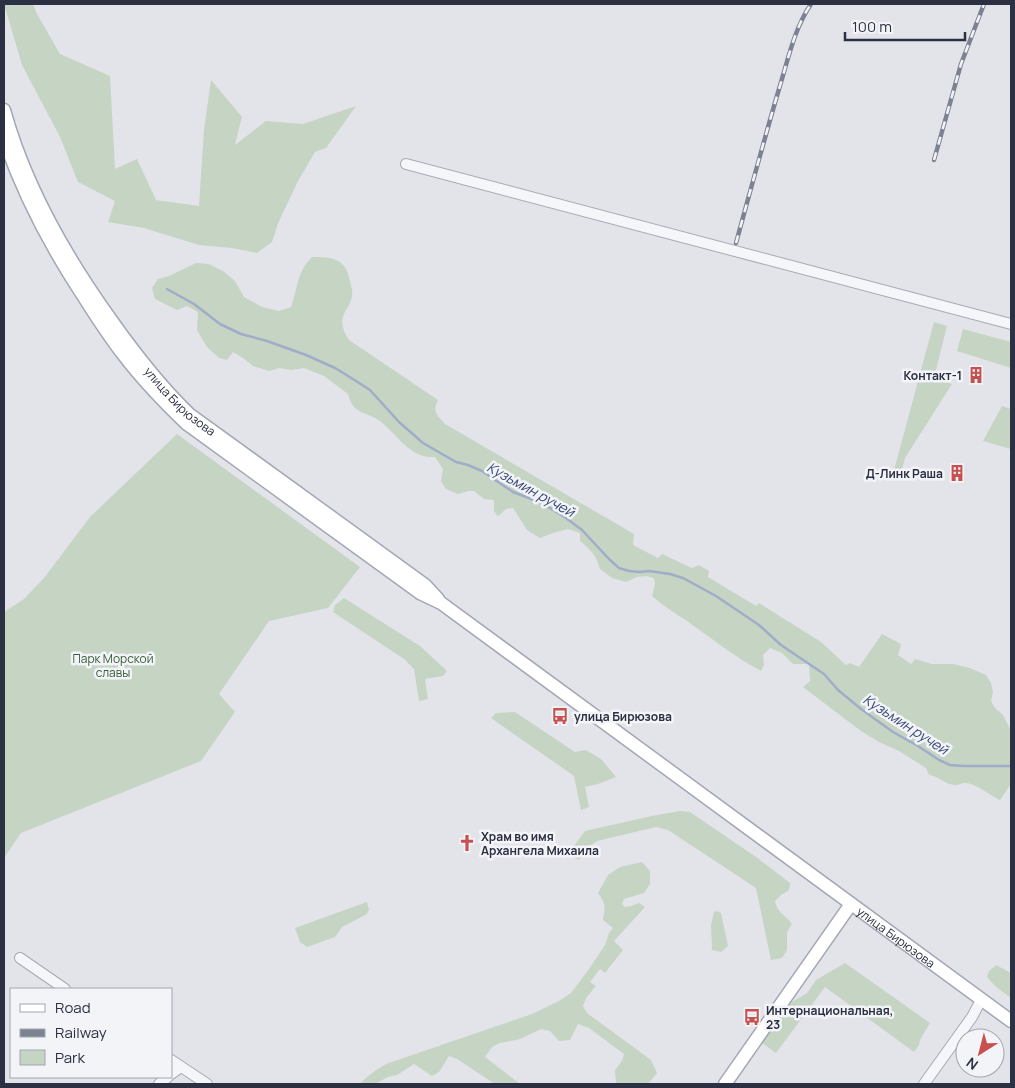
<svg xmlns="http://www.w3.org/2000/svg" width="1015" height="1088" font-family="Manrope,sans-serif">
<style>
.green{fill:#c6d4c4}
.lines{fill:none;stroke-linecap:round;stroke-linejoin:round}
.stream{stroke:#a0adc8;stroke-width:2.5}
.minor-casing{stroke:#a8aab4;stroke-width:12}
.major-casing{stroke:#a3a7b5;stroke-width:15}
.minor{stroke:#f5f6f9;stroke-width:10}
.major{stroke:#fff;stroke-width:12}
.rail-casing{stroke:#7d8293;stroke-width:4.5}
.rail{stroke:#f2f4f8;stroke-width:2.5;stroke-dasharray:8;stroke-linecap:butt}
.labels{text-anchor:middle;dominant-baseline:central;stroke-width:5;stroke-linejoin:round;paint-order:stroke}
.poi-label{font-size:12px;font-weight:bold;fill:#2b3042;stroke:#f2f4f8;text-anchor:start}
.street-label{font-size:12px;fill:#2b3042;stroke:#f2f4f8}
.park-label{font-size:12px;fill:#3a5d39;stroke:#f2f4f8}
.water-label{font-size:14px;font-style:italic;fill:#374874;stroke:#f2f4f8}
</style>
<rect width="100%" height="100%" fill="#e3e4ea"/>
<g class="green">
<polygon points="4,4 33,4 37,14 60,54 110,76 115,169 137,159 156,200 199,206 204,130 211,80 242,117 235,145 266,121 303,124 356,106 326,148 315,152 298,181 279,221 272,242 257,253 232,248 199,245 144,228 108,222 115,201 78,182 60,137 22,65"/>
<path d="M312,257C332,257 346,258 350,281C351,286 353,292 352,296C351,303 347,308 344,314C340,323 344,333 349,340L438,400C432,412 437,415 445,424L634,534L633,545L658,558L662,554L692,568L699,565L709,571L708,577L756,606L759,603L821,642L846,665L850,663L859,667L882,634L901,644L898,655L911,664L915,659L932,664H953L970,668L986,675L991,683L993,692L991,701L995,708L1003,715L1011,731L1010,738L1011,744V784L1000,800C991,796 975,783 965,783C961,783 958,786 954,785C945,784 938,776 929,775L926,768L899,751L879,742L861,731L803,687L810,681L809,664H793L782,653L770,648L763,655L764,665L761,671C735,657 711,638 687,621C675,613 663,606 652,596L655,584L654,578L646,576L637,577L626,582L612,578L600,569C596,555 591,550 580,541V533L568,529L553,533L540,538L527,530L513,508L506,509L498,516L494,511V500L484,499L474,491H468L458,494L446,489L441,481L443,469L435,457C431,457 426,457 423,456C405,450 394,432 380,421C366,411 353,415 348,394L324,376L304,368L291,370L279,368L269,371L253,366L243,358L233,352L227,360L219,358L207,347L197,330L198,312L187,306L177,310L155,299L152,288L158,279L169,276L196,263L209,264L223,271L235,281L244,297L262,307L279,311L291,307C298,288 297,271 312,257Z"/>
<polygon points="934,322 947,326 934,378 952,384 905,458 900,477 893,474"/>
<polygon points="963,329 1011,342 1011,368 957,351"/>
<polygon points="1002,406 1011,409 1011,449 983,441"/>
<polygon points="177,434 360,567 328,608 269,621 219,694 235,712 201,761 21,833 4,858 4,612 24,599 44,578 90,517"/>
<polygon points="344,598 420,646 447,671 443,676 425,679 428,699 419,701 414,669 404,659 333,612 335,605"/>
<polygon points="515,712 575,752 586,750 601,759 616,777 598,784 585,787 589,807 581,810 574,776 491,718 496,713"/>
<path d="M680,811L690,812L756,857L790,883L789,890L781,895L775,901C777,913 786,915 792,924L787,932V950L782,958L771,960L756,888L668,830L656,827L597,841L587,848L579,860L573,857L571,850L585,831L652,816Z"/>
<path d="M642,862L650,871V884L644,893L624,899L622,904L625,907L631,906L639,903L645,907L614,941L623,950L605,973L600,969L590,982L596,986L586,998L583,1006L587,1013L651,1060L657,1073L648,1084H616L615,1070L622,1061L624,1054L589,1028L578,1024L570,1040L559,1041L550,1031L541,1029L520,1039L500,1043L492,1047L485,1057L520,1084H495L457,1059L449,1056L439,1072L432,1076L414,1064L397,1075L388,1077L375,1084H360C368,1075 376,1070 386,1064L532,1014L559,1001L571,993L589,969L605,945L609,933L613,928L603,920C605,907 606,904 598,893L608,875L620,867Z"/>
<polygon points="367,902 369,910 367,914 342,927 335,937 307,947 300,942 295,928"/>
<polygon points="717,911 721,913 728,946 721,952 712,950 711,925 714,912"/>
<polygon points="845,963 930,1023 920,1040 919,1045 914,1052 825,987 776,1053 762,1043 792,1002 807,993 816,980"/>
<polygon points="996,965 1011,973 1011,998 996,987 987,977 989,971"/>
</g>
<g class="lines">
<polyline class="stream" points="167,289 194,304 220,324 241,334 267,341 306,355 335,368 345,374 370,390 399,422 423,443 456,462 468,465 482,471 513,492 542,503 566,518 582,530 609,559 619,568 629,571 640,572 649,571 670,574 683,578 716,596 759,625 781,645 824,674 838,690 861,709 893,732 918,746 939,760 950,765 963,766 1011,766"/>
<g class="minor-casing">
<g id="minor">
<polyline points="406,164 1011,324"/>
<polyline points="20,958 65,989"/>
<polyline points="171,1060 207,1084"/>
<polyline points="171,1074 181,1067"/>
<polyline points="159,1084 168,1077"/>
<polyline points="924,1084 972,1017 981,1000"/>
</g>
</g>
<g class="major-casing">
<g id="major">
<path id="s1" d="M4,110C25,186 65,256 111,320C135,354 159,385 189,414L425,585L438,599"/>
<path id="s2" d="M4,138C23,194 50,245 82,294C95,314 108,335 123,354C142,379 164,402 187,424L420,593L441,603L1011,1021"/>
<polyline points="725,1084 851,904"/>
</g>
</g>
<use href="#minor" class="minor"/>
<use href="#major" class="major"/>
<g class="rail-casing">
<g id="rail">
<polyline points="934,160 961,64 984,4"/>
<path d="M736,243C750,192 764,140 779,89C788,60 794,29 811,4"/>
</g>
</g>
<use href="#rail" class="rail"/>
</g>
<defs>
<g id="building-bare" transform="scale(1.35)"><path d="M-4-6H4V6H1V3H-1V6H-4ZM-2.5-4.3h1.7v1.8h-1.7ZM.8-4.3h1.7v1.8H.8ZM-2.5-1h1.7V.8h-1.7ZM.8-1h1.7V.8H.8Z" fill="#c8514f" stroke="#f2f4f8" stroke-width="2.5" paint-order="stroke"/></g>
<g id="bus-bare" transform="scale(1.35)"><path d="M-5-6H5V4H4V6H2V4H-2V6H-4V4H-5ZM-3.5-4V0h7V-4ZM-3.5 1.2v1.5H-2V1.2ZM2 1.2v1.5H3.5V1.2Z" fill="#c8514f" stroke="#f2f4f8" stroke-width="2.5" paint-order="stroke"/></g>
<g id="church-bare" transform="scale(1.35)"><path d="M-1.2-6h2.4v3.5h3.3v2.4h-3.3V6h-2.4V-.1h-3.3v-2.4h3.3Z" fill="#c8514f" stroke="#f2f4f8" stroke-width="2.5" paint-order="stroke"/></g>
</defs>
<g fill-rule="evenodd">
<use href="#building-bare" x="976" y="375"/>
<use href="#building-bare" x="957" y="473"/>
<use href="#bus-bare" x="560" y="716"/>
<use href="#church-bare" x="467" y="843"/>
<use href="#bus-bare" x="752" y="1017"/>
</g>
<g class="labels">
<g class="poi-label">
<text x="962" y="375" text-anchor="end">Контакт-1</text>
<text x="943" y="473" text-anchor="end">Д-Линк Раша</text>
<text x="574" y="716">улица Бирюзова</text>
<text x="481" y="836">Храм во имя<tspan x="481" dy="14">Архангела Михаила</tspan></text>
<text x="766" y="1010">Интернациональная,<tspan x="766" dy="14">23</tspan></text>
</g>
<g class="street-label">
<text stroke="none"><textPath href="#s1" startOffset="344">улица Бирюзова</textPath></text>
<text stroke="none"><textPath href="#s2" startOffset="1218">улица Бирюзова</textPath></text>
</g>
<g class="park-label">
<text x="113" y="658">Парк Морской<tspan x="113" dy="14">славы</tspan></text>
</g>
<g class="water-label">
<text transform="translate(531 489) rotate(29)">Кузьмин ручей</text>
<text transform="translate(906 724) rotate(33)">Кузьмин ручей</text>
</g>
</g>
<rect width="1015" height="1088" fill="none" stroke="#2b3042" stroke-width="10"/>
<rect x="10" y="988" width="162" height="90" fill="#f2f4f8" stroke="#a2a6af"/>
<rect x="20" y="1004" width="25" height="8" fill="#ffffff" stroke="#a2a6af"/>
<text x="55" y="1013" font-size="15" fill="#2b3042">Road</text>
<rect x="20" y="1029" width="25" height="8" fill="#7d8293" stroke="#a2a6af"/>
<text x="55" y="1038" font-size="15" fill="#2b3042">Railway</text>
<rect x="20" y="1050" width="25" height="15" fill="#c6d4c4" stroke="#a2a6af"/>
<text x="55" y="1063" font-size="15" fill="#2b3042">Park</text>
<g transform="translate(980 1053) rotate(216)"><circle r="24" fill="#f2f4f8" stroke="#a2a6af"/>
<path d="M0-4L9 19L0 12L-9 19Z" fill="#c8514f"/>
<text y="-8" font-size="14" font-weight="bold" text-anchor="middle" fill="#2b3042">N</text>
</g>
<path d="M845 32v8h120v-8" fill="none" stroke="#2b3042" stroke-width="2.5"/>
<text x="852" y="32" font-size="15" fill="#2b3042" stroke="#f2f4f8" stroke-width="4" paint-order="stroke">100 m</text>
</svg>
